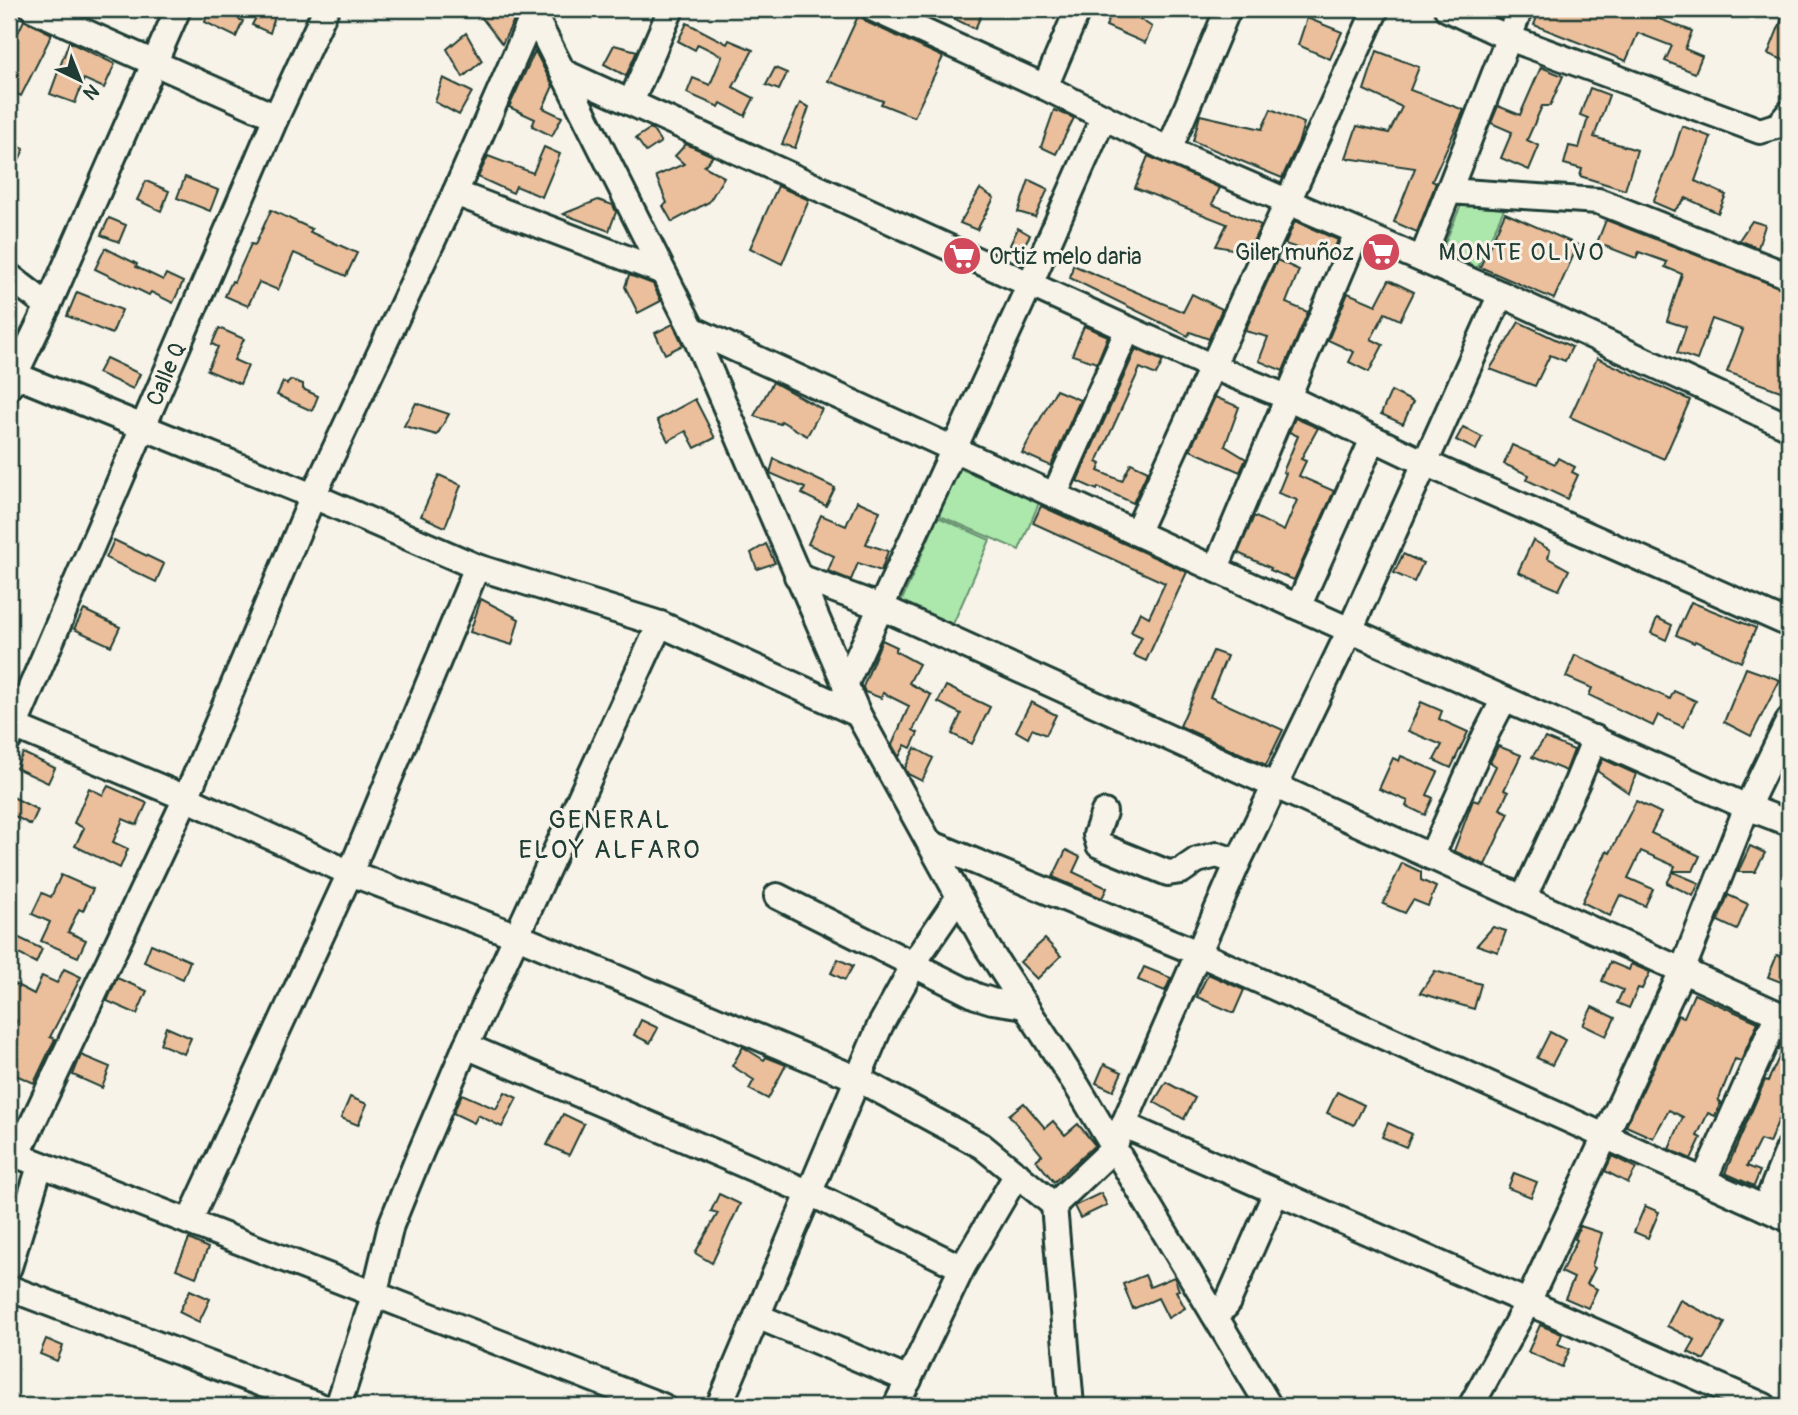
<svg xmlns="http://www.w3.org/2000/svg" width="1798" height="1415" font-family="Pangolin,sans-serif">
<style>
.green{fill:#ace7ac;stroke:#669270;stroke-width:2}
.building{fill:#ebbf9b;stroke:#1f3d34;stroke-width:2}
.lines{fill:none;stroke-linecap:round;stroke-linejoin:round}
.minor-casing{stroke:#1f3d34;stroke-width:30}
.minor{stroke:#f7f3e8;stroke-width:24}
.labels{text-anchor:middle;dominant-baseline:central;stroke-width:6;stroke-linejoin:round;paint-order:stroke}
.poi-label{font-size:23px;fill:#1f3d34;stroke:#f7f3e8;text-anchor:end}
.street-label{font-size:23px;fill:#1f3d34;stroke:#f7f3e8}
.neighbourhood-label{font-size:24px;letter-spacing:2px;fill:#1f3d34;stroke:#f7f3e8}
.quarter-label{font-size:26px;letter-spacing:2px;fill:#1f3d34;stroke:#f7f3e8}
</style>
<rect width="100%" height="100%" fill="#f7f3e8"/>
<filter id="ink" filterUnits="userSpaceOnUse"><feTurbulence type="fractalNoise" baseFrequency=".0143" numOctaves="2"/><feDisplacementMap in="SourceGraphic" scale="14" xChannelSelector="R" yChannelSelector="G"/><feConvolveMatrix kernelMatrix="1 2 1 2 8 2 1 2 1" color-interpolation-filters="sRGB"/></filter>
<g filter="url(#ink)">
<g class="green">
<polygon points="1461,205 1504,209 1477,268 1449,251 1444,245"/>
<polygon points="959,468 1039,503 1019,550 938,515"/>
<polygon points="938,517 990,540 950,631 898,609"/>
</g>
<g class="building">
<polygon points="208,9 217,9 243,21 236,37 205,22"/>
<polygon points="260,9 276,13 270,33 252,25"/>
<polygon points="475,9 516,9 517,14 502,44"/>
<polygon points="957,9 984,9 975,29 953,18"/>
<polygon points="1113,9 1136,9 1134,15 1152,27 1145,43 1106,26"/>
<polygon points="1540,9 1632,9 1692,31 1685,49 1702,56 1695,73 1665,61 1672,46 1638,33 1626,61 1534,25"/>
<polygon points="1786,9 1789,9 1789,62 1768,54"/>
<polygon points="859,14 868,23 943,57 914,117 881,104 883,101 828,81"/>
<polygon points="1307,18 1342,32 1330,59 1298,45"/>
<polygon points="24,20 52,34 21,96 9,90 9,52"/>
<polygon points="687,23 727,44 729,40 753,50 733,87 754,98 745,116 721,103 719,107 687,93 693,78 710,85 722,56 698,44 695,50 678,41"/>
<polygon points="466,33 482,61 463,77 447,49"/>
<polygon points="69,42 115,64 104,88 84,79 75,103 50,94"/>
<polygon points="614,45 637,51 626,76 604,64"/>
<polygon points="535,51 553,86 543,108 562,117 552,136 532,126 535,119 509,107"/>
<polygon points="1377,51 1419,67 1410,90 1464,110 1432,181 1436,183 1417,232 1394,222 1415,168 1346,158 1357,126 1389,133 1402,107 1364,90"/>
<polygon points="1541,67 1563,76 1550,106 1542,106 1527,140 1539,146 1529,170 1501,158 1512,132 1491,123 1498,106 1520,115"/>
<polygon points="775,68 787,73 779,90 766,85"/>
<polygon points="443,78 472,92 459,115 435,102"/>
<polygon points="1590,88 1609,95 1594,137 1637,150 1625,190 1580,176 1582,169 1564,164 1569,146 1579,148 1588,118 1580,115"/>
<polygon points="800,103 809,107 795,148 782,144"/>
<polygon points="1271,109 1304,123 1299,141 1282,178 1193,141 1200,115 1262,129"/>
<polygon points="1054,110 1074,118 1056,154 1041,147"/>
<polygon points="1682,126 1711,137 1695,181 1726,195 1718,213 1686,198 1674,211 1653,202 1673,155"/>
<polygon points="651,128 661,142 646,152 636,138"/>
<polygon points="9,142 24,149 9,182"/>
<polygon points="686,144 713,156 704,166 724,177 709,202 672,222 663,206 667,203 656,176 684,164 675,156"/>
<polygon points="544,147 560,154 542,197 516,186 513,193 478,177 488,156 533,173"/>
<polygon points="1148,156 1220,188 1212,204 1261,225 1248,252 1216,246 1227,224 1135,188"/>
<polygon points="185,177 218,190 210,211 177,198"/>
<polygon points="1029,180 1048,189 1035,217 1018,212"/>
<polygon points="146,181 169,191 161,211 137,200"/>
<polygon points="778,186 809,200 782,264 750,248"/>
<polygon points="980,189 994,198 977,230 960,223"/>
<polygon points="598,200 613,205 616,212 609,231 563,214"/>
<polygon points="271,210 312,229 310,232 357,253 346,276 294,253 278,290 259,282 248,306 225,296 232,281 234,282 251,244 255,245"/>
<polygon points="1505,213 1578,245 1554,299 1480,267"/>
<polygon points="109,218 126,225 119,242 101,235"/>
<polygon points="1606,220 1789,291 1789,345 1782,364 1789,366 1789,394 1727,372 1743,330 1712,319 1697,360 1677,353 1686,327 1667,321 1682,274 1665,267 1667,262 1639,252 1636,258 1597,243"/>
<polygon points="1295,221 1338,240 1330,259 1285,244"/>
<polygon points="1752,221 1765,225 1758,248 1739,240"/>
<polygon points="1018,228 1030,235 1020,252 1010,245"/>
<polygon points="105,248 137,264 136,267 163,280 166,274 183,282 173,303 151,292 149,295 95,269"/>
<polygon points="1277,260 1299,270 1286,303 1308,312 1283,371 1259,361 1268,337 1245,331"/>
<polygon points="1073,265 1183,312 1192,294 1222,309 1209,339 1190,332 1188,336 1070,278"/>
<polygon points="629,275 653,284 661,301 638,313 625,287"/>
<polygon points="1389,280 1414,292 1400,320 1385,313 1371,339 1383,345 1369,372 1349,362 1354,352 1328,340 1348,293 1376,305"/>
<polygon points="77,292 122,310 112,334 67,316"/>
<polygon points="1519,322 1572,347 1565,361 1550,355 1535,386 1490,369"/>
<polygon points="673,324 683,345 665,354 655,333"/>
<polygon points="1084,326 1108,336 1097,363 1072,355"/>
<polygon points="219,328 244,339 234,360 248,366 240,384 207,370 218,347 212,344"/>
<polygon points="1136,349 1163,361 1156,375 1140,368 1097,462 1101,464 1098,471 1122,481 1131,463 1148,471 1133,503 1098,487 1097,490 1077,481"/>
<polygon points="106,358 140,374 133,389 98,373"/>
<polygon points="1597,358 1690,400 1664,459 1570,417"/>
<polygon points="291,380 303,384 303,389 318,396 312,411 277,395 283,382 287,384"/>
<polygon points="773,382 822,409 807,436 781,421 780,424 754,416"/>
<polygon points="1056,390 1080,400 1051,466 1022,453"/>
<polygon points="1391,391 1413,402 1403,424 1381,414"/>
<polygon points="1215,397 1239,407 1225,446 1246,459 1240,472 1190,450"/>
<polygon points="695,399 715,438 695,448 686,431 668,441 657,420"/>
<polygon points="416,403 449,414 437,435 404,426"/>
<polygon points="1295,418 1318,428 1301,459 1306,461 1299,476 1334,491 1294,580 1270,570 1271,568 1238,553 1254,516 1284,531 1297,500 1278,493 1286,473 1283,472 1298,436 1289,432"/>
<polygon points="1463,427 1482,437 1476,450 1456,440"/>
<polygon points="1512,445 1555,464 1558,458 1575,467 1572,472 1578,475 1567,499 1527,480 1529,475 1504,464"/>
<polygon points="774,459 835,488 826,506 802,494 805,488 770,473"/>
<polygon points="439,475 461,485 445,527 421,516"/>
<polygon points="857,501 880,511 866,544 888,551 881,571 858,563 851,580 828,571 834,556 808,544 821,515 846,526"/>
<polygon points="1041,506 1187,572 1146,661 1133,655 1142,637 1131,632 1140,612 1149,617 1165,583 1033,523"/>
<polygon points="114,540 164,564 156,582 106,558"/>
<polygon points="1533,540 1550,550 1548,558 1569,570 1559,590 1518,572"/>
<polygon points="766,544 775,563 757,569 751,553"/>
<polygon points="1403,554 1423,563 1414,582 1394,573"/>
<polygon points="481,599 519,619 512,645 470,632"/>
<polygon points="1691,602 1756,628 1741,662 1695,641 1694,643 1676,635"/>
<polygon points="84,610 120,627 111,646 74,629"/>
<polygon points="1657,618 1672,625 1666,640 1651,633"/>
<polygon points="882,640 897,647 895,651 919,664 909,683 931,695 913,730 918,733 911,748 905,745 899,757 892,745 909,706 883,693 881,698 865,692 863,687"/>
<polygon points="1213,651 1227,656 1210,697 1283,730 1266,765 1180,726"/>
<polygon points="1575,655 1670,699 1674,691 1696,701 1683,727 1658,715 1653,726 1589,695 1592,688 1566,677"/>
<polygon points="1746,668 1780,680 1751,736 1724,722"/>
<polygon points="946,686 990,707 972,744 952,734 961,714 938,702"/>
<polygon points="1031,702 1056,715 1046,735 1032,729 1028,738 1016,731"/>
<polygon points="1421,702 1442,711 1439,719 1468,732 1451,768 1434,760 1442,745 1408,731"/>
<polygon points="1545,738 1574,750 1566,771 1532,757"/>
<polygon points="1498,746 1521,755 1504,790 1508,792 1500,809 1509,813 1485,865 1454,851 1473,800 1479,802 1496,766 1490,762"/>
<polygon points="915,748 933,758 922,781 908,774 905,768"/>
<polygon points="23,753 55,768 48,783 16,768"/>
<polygon points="1401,756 1438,772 1427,795 1433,798 1425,815 1406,806 1408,801 1379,789 1393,758 1399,761"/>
<polygon points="1603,759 1636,774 1629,793 1597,771"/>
<polygon points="108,786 147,803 137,825 123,819 113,842 128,849 120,868 75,846 84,828 74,823 89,788 103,795"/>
<polygon points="9,795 38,810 31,825 9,813"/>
<polygon points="1636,801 1661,813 1651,833 1700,856 1693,871 1673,871 1675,866 1641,851 1628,878 1653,889 1645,906 1620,895 1610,916 1582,902 1607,851 1610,853"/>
<polygon points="1750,846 1765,853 1755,872 1738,872"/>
<polygon points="1066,850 1080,857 1073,872 1107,888 1102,898 1053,877"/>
<polygon points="1402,863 1421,872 1421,880 1436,887 1428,906 1413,900 1405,913 1383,904"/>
<polygon points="1673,872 1699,883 1693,896 1667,883"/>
<polygon points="61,875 93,889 83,911 79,909 68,932 86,940 78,957 41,941 50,922 32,914 42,893 51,897"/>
<polygon points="1728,895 1748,904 1737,930 1718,921"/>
<polygon points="1493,927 1506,931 1498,952 1477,945"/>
<polygon points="9,933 42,949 36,963 9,949"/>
<polygon points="1045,939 1061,956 1037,979 1020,962"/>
<polygon points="151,944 190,961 183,979 144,962"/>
<polygon points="1777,955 1789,960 1789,985 1768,977"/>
<polygon points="838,959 853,966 845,980 831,973"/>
<polygon points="1610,962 1629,970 1631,964 1650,972 1642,989 1638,988 1629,1008 1617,1003 1623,990 1602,981"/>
<polygon points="1144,967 1171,978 1165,991 1138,980"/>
<polygon points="64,969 81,977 50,1037 55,1039 34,1083 9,1072 9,1038 17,1021 9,1017 9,981 34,994 42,976 57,983"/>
<polygon points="1435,971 1481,984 1474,1009 1420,993"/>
<polygon points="1208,974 1244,990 1234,1013 1197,997"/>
<polygon points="117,978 147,991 137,1014 107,1001"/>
<polygon points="1694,994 1758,1022 1741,1061 1735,1059 1718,1101 1721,1102 1715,1116 1708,1113 1697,1136 1701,1138 1691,1159 1669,1149 1683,1117 1669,1110 1653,1138 1626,1126 1678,1015 1684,1017"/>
<polygon points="1592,1007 1615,1018 1606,1036 1583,1025"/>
<polygon points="641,1020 658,1028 650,1043 634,1035"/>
<polygon points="166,1027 191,1038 184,1054 160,1044"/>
<polygon points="1550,1032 1565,1040 1552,1065 1537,1058"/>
<polygon points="1789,1036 1789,1095 1769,1143 1760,1140 1747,1166 1760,1171 1754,1186 1725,1173 1765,1080 1768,1081 1782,1051 1778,1050 1784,1037 1788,1039"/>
<polygon points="743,1047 764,1060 766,1057 786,1065 768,1099 749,1089 754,1080 732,1066"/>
<polygon points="81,1055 110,1067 102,1088 73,1075"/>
<polygon points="1104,1064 1122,1072 1113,1091 1096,1083"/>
<polygon points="1166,1082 1195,1098 1184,1119 1154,1102"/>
<polygon points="505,1092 517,1098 502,1127 478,1115 474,1123 453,1113 462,1094 496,1109"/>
<polygon points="1337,1092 1364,1105 1354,1125 1327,1113"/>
<polygon points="350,1097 367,1104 358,1125 341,1118"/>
<polygon points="1024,1103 1045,1128 1053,1121 1065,1135 1078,1124 1095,1145 1054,1182 1036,1160 1042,1155 1009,1115"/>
<polygon points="563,1114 584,1124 569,1155 547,1145"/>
<polygon points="1388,1123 1412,1134 1406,1147 1382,1137"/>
<polygon points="1612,1156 1636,1168 1628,1183 1605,1171"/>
<polygon points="1514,1173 1537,1182 1531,1197 1508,1188"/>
<polygon points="1101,1193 1107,1205 1080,1218 1074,1206"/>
<polygon points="719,1194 740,1204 712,1263 695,1253 718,1213 711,1211"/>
<polygon points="1645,1206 1659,1212 1648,1238 1634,1232"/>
<polygon points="1580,1226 1602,1233 1592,1266 1595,1268 1587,1284 1597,1289 1588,1308 1565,1298 1574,1278 1561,1272 1577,1240 1575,1239"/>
<polygon points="189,1239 208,1248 196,1277 176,1269"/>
<polygon points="1145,1275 1150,1287 1174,1277 1179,1290 1176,1291 1185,1308 1168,1318 1158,1298 1133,1309 1123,1284"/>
<polygon points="190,1290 210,1299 199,1322 179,1312"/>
<polygon points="1680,1300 1725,1323 1704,1360 1688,1352 1695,1340 1667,1326"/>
<polygon points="1540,1325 1562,1334 1558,1344 1570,1349 1562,1367 1528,1352"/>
<polygon points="46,1339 63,1346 57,1361 40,1354"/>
</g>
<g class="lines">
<g class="minor-casing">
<g id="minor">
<polyline points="33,9 276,117"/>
<polyline points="531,9 692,329 858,714 987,947 1077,1086 1269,1406"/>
<polyline points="874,9 1045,87 1169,150 1501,294 1789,427"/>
<polyline points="1447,9 1509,38 1760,131 1779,125 1789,113"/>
<polyline points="563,72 1128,329 1213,367 1287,397 1425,463 1789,624"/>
<polyline points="1045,87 1078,9"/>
<polyline points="631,102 671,9"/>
<polyline points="1169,150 1228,9"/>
<polyline points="1448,191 1598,201 1789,276"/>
<polyline points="455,193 663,272"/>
<polyline points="1422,259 1520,9"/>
<polyline points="9,276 48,306"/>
<polyline points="692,329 1298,607 1747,807 1789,823"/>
<polyline points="15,375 313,496 477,567 660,624 858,714"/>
<polyline points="9,387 48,306 178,9"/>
<polyline points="1055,494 1128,329"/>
<polyline points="1137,531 1376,9"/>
<polyline points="1216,568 1357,233"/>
<polyline points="797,576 881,607 1789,1019"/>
<polyline points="1298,607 1373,439"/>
<polyline points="845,685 1030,284 1103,118"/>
<polyline points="9,724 186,798 350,873 517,936 858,1079 982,1146 1054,1205 1113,1149 1238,862 1350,630 1501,294"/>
<polyline points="9,739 276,117 326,9"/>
<polyline points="1104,812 1096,835 1099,845 1168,873 1181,871 1197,860 1217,855 1238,862"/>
<polyline points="930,843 1198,953 1789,1219"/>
<polyline points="1431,857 1486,734 1504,699"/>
<polyline points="777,896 976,996 992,1001 1025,1006"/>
<polyline points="1523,899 1577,782 1595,738"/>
<polyline points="466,1046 810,1193 962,1268"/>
<polyline points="1124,1125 1764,1406"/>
<polyline points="9,1152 662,1406"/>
<polyline points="17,1156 186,798 313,496 455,193 534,13"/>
<polyline points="1704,1180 1778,1014"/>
<polyline points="1054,1205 1071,1406"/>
<polyline points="1765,1208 1789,1148"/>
<polyline points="189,1222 350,873 477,567"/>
<polyline points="9,1267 40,1166"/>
<polyline points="9,1288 320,1406"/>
<polyline points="1214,1314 1226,1306 1276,1192"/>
<polyline points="757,1316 909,1380"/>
<polyline points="338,1406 374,1296 391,1225 417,1161 466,1046 660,624"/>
<polyline points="719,1406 880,1026 921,952 958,898"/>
<polyline points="896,1406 962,1268 1017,1174"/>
<polyline points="1471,1406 1528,1302 1682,971 1747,807 1789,720"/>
</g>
</g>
<use href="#minor" class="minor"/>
</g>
</g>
<defs>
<g id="supermarket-disc" transform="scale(2.0125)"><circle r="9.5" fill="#d1495b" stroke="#f7f3e8"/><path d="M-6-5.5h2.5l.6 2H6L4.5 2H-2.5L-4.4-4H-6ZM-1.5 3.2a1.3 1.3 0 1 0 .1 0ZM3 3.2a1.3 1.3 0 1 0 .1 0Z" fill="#fff"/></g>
</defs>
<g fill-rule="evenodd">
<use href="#supermarket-disc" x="1381" y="252"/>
<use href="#supermarket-disc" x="962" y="256"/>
</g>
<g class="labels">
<g class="poi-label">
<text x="1354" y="252">Giler muñoz</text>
<text x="989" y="256" text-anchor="start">Ortiz melo daria</text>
</g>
<g class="street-label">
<text transform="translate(166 374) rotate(-67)">Calle Q</text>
</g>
<g class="neighbourhood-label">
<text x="1522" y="252">MONTE OLIVO</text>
</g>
<g class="quarter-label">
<text x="610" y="820">GENERAL<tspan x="610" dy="30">ELOY ALFARO</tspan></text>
</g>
</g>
<rect width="1798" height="1415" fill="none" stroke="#f7f3e8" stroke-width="35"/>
<rect x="18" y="18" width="1763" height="1380" fill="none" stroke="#1f3d34" stroke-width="2.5" filter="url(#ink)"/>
<g transform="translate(80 80) rotate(137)" stroke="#f7f3e8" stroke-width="5" paint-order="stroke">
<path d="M0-5L12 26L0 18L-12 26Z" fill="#1f3d34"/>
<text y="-10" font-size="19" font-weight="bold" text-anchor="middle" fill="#1f3d34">N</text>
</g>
</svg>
